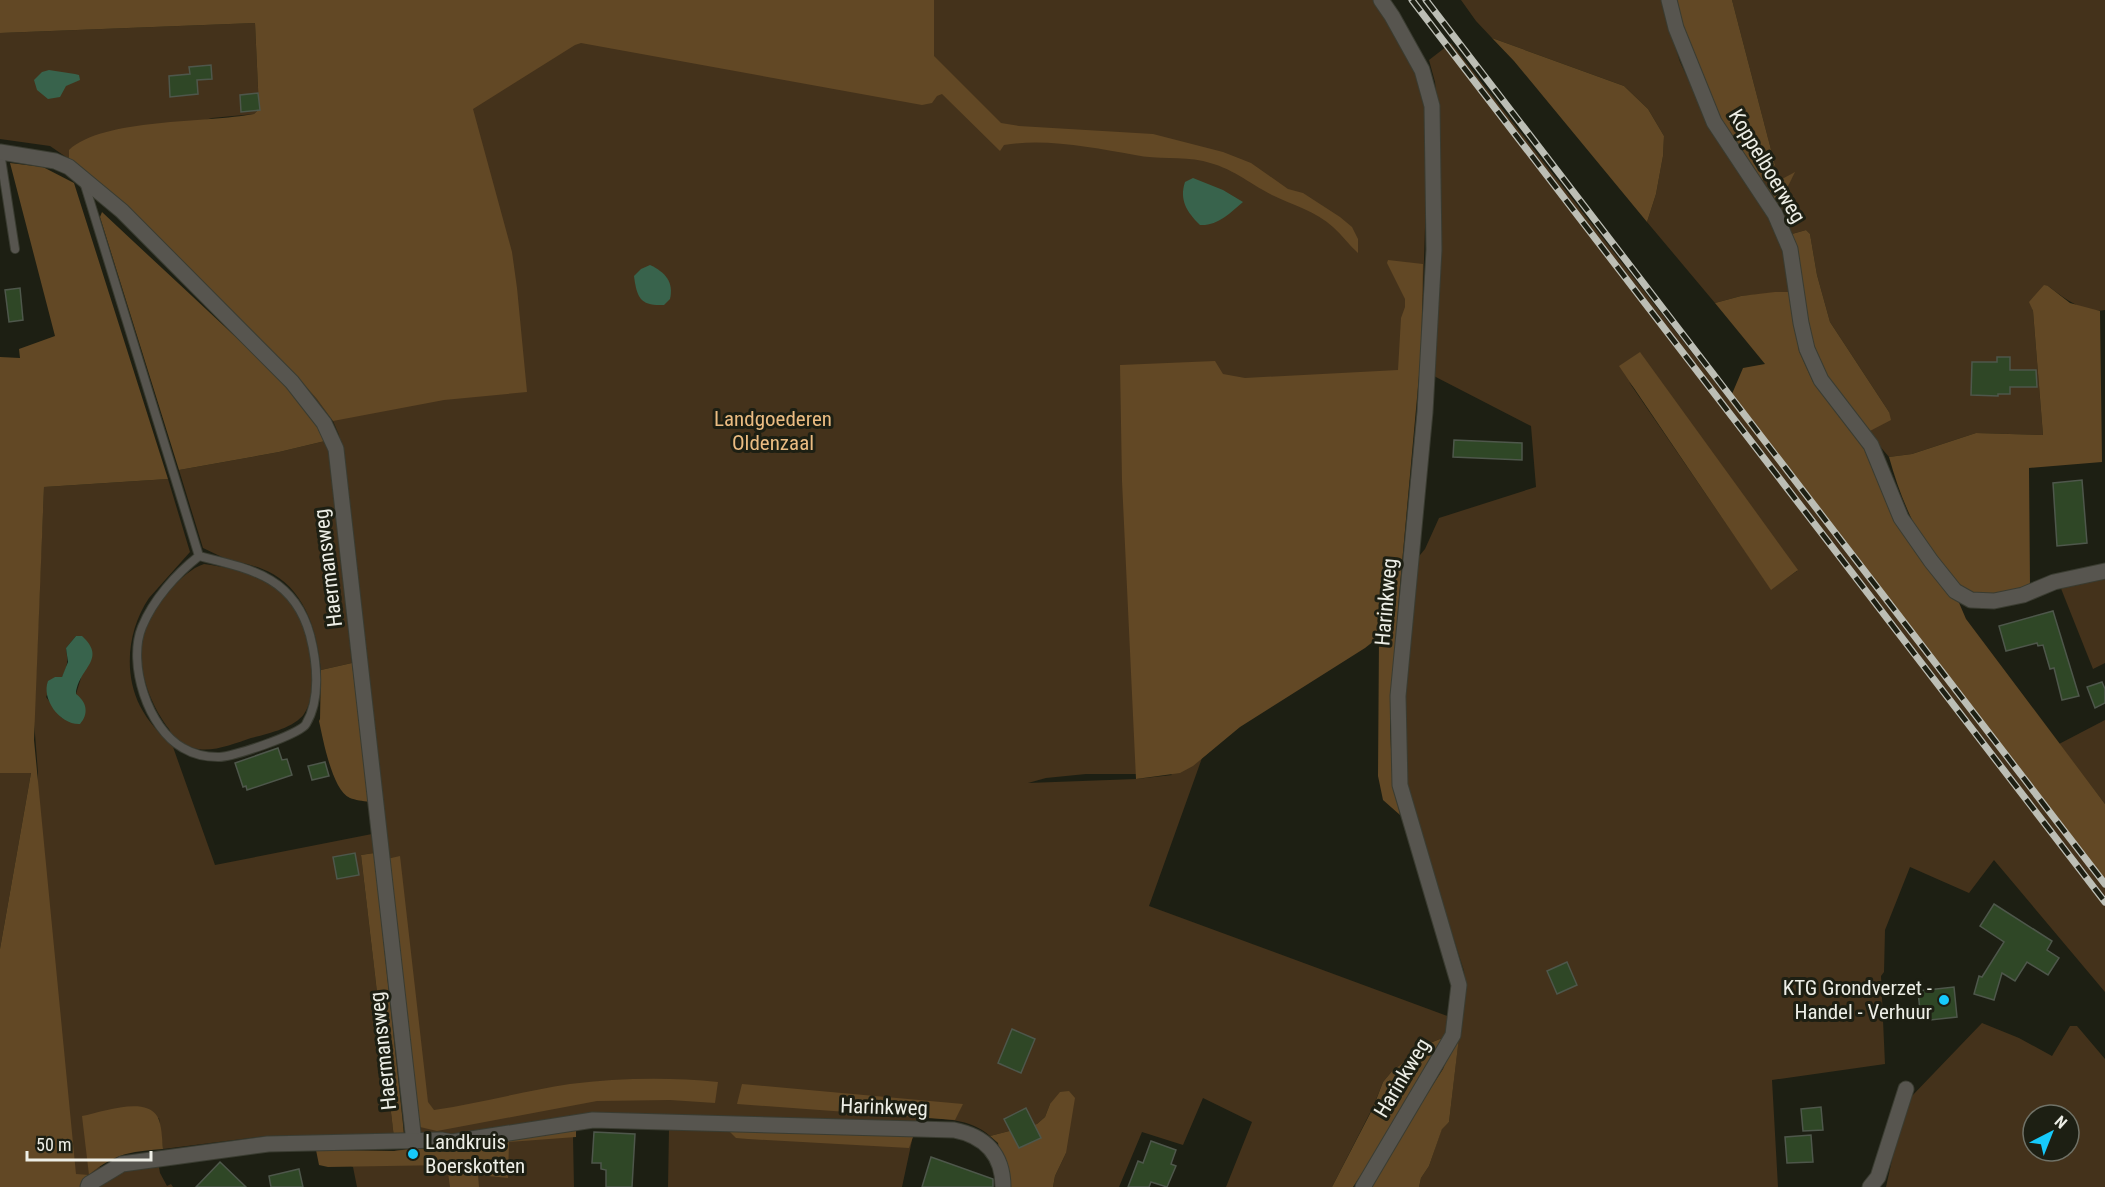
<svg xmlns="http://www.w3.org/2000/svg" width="2105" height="1187" font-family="'Roboto Condensed',sans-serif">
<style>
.green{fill:#44321b;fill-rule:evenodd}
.forest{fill:#624825}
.water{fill:#38634c}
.building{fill:#2f4726;stroke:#4e574b;stroke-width:1.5}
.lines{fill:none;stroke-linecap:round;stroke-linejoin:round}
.service-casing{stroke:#3a3c31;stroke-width:10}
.minor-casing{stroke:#3a3c31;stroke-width:17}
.service{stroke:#57554f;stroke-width:8}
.minor{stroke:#57554f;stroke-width:15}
.rail-casing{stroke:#bcbeb5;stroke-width:7}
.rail{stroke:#1d1f13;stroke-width:4.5;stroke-dasharray:14;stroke-linecap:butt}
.poi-dot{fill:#16cafb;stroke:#1d1f13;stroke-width:2}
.labels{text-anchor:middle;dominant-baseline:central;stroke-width:6;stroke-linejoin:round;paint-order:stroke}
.street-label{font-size:21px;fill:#edeee6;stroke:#1d1f13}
.park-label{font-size:21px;fill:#ebbc82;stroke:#1d1f13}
.poi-label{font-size:21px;fill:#edeee6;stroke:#1d1f13;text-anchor:end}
</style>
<rect width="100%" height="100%" fill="#1d1f13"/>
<g class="green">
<path d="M466,0H1375L1421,80L1428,133L1421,354L1240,726L1202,758L1149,906L1450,1017L1445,1037L1425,1045L1413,1056L1393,1070L1383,1082L1373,1107L1332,1187H1226L1252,1122L1203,1098L1183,1145L1142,1132L1119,1187H1053L1055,1176L1066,1153L1050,1104L1045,1117L1037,1124L990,1136C970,1118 942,1119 917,1117L902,1187H668L669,1128L575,1122L573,1137L574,1187H357L353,1167L316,1150L394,1151L421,1147L420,1125L339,435L333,421L293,372L117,198L473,109ZM1086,774H1171L1172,775L1136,779L1028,783L1046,778Z"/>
<path d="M1461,0H1661L1680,62L1709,123L1772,221C1782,244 1786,268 1790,292L1741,296L1715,303L1647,222L1656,194L1663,156L1664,136L1648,109L1624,86L1492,38L1476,21Z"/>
<path d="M1732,0H2105V310C2084,314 2064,298 2048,286L2030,302L2033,311L2043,435L1976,433L1912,454L1889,457L1868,432L1889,412L1830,322L1817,275L1810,234L1806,230L1792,234L1779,205L1794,173L1767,187L1762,181L1775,165Z"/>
<polygon points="255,23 259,109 254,114 212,118 69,159 50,146 0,139 0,33"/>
<path d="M1451,43L2105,883V992L1994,860L1969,893L1910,867L1885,930L1884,972L1881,976L1885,1064L1772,1080L1778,1187H1419L1421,1178L1429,1166L1442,1128L1449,1122L1465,985L1464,971L1414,814L1406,781L1403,705L1415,561L1425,549L1439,518L1536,487L1531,426L1430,374L1439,126L1435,82L1429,60ZM1629,382L1797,570V571L1771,589Z"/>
<path d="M325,441L329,452L352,663L321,670C317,633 307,594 273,574C257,565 240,563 224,558C217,555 210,551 203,548L179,470L279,452Z"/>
<path d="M168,479L190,552L149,598C128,629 123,672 140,706C148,722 161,735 173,747L215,865L372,834L374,853L361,855L394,1138L336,1135L266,1136L163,1149L159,1118L90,1169L157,1156L160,1173L167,1186L171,1184L173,1187H25L38,773L34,721L44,487ZM76,636L81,678L76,694L62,718L46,697L55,677H62C68,667 68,660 66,648Z"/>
<path d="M204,564C267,572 311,599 312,669C312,684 313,701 304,714C294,728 267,734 251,738C236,743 214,752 198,749C192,748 181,744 177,740C174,738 171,733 169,729C150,704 136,668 143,635C149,612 181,571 204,564Z"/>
<polygon points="2105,577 2105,663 2093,669 2060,586"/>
<polygon points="2105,720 2105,804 2059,744"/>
<polygon points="0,773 31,773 0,949"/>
<path d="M1982,1023L2019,1038L2052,1056L2070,1026H2077L2105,1059V1187H1886L1903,1110L1910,1098ZM2033,1115H2069V1151H2033Z"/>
</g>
<g class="forest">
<path d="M0,0H934V56L1001,123L1019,126L1153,134L1223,152L1251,163L1288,189L1303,193L1340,217L1352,227L1358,239V253C1349,245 1342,235 1333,227C1316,211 1292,205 1272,195C1247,182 1233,168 1203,161C1181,156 1158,160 1135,155C1093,148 1047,138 1004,145L1000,151L942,94L937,96L932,103L922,105L581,43L575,45L473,109L512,252L517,288L527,392L444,400L333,421L317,399L293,372L69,159V150C103,118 207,123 254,114L259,109L255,23L0,33Z"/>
<polygon points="1673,0 1732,0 1775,165 1762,181 1714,109"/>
<polygon points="1492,38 1624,86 1648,109 1664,136 1663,156 1656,194 1647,222 1514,61"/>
<path d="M10,163L43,167L74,183L168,479L44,487L34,740L76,1174L89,1175L82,1116C102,1112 145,1096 157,1116C162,1124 162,1139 163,1149C151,1150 138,1151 126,1154C112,1158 85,1172 82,1187H0V949L31,773H0V357L20,358L19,349L55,336Z"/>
<polygon points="1795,172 1779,205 1767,187"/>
<path d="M102,212C142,250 183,287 223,325C259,359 304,395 325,441L279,452L179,470L100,217Z"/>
<polygon points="1806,230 1810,234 1817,275 1830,322 1889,412 1891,420 1868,432 1829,379 1813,343 1792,234"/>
<polygon points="1388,260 1423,264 1421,354 1399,596 1390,725 1392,773 1400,815 1383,800 1378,776 1379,637 1365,648 1240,727 1193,766 1180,773 1136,779 1122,481 1120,365 1215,361 1223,374 1245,378 1398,370 1401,318 1405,307 1405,299 1387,263"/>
<path d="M2044,285L2048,286L2070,303L2100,311L2102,462L2029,468L2030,586C2014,591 1997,597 1980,596C1958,593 1923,541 1913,522C1903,501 1895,479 1889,457L1912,454L1976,433L2043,435L2033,311L2029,302Z"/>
<polygon points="1775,292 1790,292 1799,351 1813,382 1871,458 1957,598 1966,619 2105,804 2105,883 1729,401 1743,368 1765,364 1715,303 1741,296"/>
<polygon points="1640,352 1798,570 1771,590 1619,366"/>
<path d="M352,663L369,802C363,801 355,800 350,798C332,790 323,739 319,721L320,719L321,670Z"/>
<polygon points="374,853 403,1124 404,1136 394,1138 361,855"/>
<path d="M400,856L428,1102L434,1110C480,1103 525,1091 570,1084C619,1078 669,1077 718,1082L715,1103L670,1100L597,1101L437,1131L420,1127L415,1105L387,859Z"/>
<polygon points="1460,1029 1449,1122 1442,1129 1429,1166 1421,1178 1419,1187 1368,1187 1443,1069"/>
<polygon points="1445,1037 1420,1084 1353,1187 1332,1187 1373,1108 1383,1082 1393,1070 1413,1056 1425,1045"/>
<polygon points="742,1084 963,1104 955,1120 737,1104"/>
<polygon points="1069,1091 1075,1098 1066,1153 1055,1176 1053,1187 1005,1187 998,1143 990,1136 1037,1124 1045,1117 1050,1104 1060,1092"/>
<polygon points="576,1129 576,1137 509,1142 508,1178 478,1175 479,1187 450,1187 447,1165 328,1167 319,1165 316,1150 394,1151"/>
<polygon points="728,1130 914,1134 909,1148 748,1139 736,1138"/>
</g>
<g class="water">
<polygon points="49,70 75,74 79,75 80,80 66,86 60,97 48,99 37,90 34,80 42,72"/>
<path d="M1193,178L1223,190L1243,202C1230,213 1218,226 1200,225C1187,212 1179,200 1185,182Z"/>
<path d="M650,265C665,272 674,282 670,299L664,305C641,306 637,299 634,276L641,269Z"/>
<path d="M76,636H82C108,660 78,668 76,694C87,702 89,714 80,724C60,725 41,699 48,681L55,677H62L68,662L66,648Z"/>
</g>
<g class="building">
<polygon points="211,65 212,79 197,80 198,94 170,97 169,76 190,74 189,67"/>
<polygon points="258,93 260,110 241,112 240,95"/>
<polygon points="20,288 23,320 9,322 5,290"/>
<polygon points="1997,357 2010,357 2010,370 2036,370 2037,387 2010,387 2010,394 1998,394 1998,396 1971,395 1972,362 1997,362"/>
<polygon points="1454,440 1522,443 1522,460 1453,457"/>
<polygon points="2082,480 2087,543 2057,546 2053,483"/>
<polygon points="2053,611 2079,696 2062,700 2054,668 2050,669 2043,645 2038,646 2037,643 2006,651 1999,626"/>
<polygon points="2102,682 2105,689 2105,703 2095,708 2087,687"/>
<polygon points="278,748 282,760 287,759 292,775 247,790 246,786 243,787 235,763"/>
<polygon points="325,762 329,776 312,780 308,766"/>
<polygon points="355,853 359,875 337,879 333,857"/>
<polygon points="1994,904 2052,941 2047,950 2059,958 2048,975 2027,962 2015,981 2002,973 1994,1000 1974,994 1979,976 1982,977 2004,942 1980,926"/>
<polygon points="1567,962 1577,985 1557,994 1547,971"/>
<polygon points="1954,987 1957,1017 1921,1021 1918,991"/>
<polygon points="1012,1029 1035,1039 1021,1073 998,1063"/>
<polygon points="1821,1107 1823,1130 1803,1131 1801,1109"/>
<polygon points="1026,1108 1041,1138 1019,1148 1004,1119"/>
<polygon points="594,1132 635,1134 632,1187 606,1187 606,1170 601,1169 601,1163 592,1163"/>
<polygon points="1811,1135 1813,1162 1787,1163 1785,1137"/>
<polygon points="1151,1141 1176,1150 1171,1164 1176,1166 1167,1187 1151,1182 1149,1187 1128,1187 1138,1161 1143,1163"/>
<polygon points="931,1157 993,1179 993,1187 922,1187"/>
<polygon points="220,1162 246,1187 196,1187"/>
<polygon points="299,1169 303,1187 271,1187 269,1176"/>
</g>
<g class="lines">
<g class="service-casing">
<g id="service">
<polyline points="0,152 15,249"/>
<path d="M84,182L199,556C251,569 294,577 310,635C317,662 321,699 306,724C301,734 230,758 218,757C206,757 193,754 183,748C148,729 127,663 142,627C153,600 176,574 199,556"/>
</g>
</g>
<g class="minor-casing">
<g id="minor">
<polyline points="1669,0 1676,28 1714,122 1775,214 1790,249 1801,323 1807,349 1821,380 1871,445 1901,518 1931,561 1955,591 1971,600 1994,601 2023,595 2054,582 2105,571"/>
<polyline points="0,152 55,161 69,167 122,211 292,382 324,423 336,449 414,1142"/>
<path d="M88,1187L89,1184L122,1164L268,1144L441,1140L452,1142L593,1120L954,1130C985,1136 1003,1154 1003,1187"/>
<polyline points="1363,1187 1453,1035 1459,985 1400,785 1398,696 1425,412 1434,250 1432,106 1422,70 1392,16 1381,0"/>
<polyline points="1870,1187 1878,1177 1906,1089"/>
</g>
</g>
<use href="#service" class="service"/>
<use href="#minor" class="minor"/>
<g class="rail-casing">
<g id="rail">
<polyline points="1412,0 2105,902"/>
<polyline points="1426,0 2105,884"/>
</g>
</g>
<use href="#rail" class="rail"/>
</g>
<g class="poi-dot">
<circle cx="1944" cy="1000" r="6"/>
<circle cx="413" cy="1154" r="6"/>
</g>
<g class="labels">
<g class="street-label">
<text transform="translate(1767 166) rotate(59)">Koppelboerweg</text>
<text transform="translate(328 568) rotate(-97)">Haermansweg</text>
<text transform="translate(1386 602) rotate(-85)">Harinkweg</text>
<text transform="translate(383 1051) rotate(-96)">Haermansweg</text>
<text transform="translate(1402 1078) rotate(-59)">Harinkweg</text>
<text transform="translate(884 1107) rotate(2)">Harinkweg</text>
</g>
<g class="park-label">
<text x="773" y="419">Landgoederen<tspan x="773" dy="24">Oldenzaal</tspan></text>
</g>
<g class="poi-label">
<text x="1932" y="988">KTG Grondverzet -<tspan x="1932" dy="24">Handel - Verhuur</tspan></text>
<text x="425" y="1142" text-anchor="start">Landkruis<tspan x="425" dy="24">Boerskotten</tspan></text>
</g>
</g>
<g transform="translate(2051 1133) rotate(42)"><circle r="28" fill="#1d1f13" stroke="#707267" stroke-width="1.5"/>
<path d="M0-4.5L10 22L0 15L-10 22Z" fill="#16cafb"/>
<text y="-9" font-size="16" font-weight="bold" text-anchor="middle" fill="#edeee6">N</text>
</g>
<path d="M27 1151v9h124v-9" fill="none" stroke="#edeee6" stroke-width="3"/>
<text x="36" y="1151" font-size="18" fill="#edeee6" stroke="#1d1f13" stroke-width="4.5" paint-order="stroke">50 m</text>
</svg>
